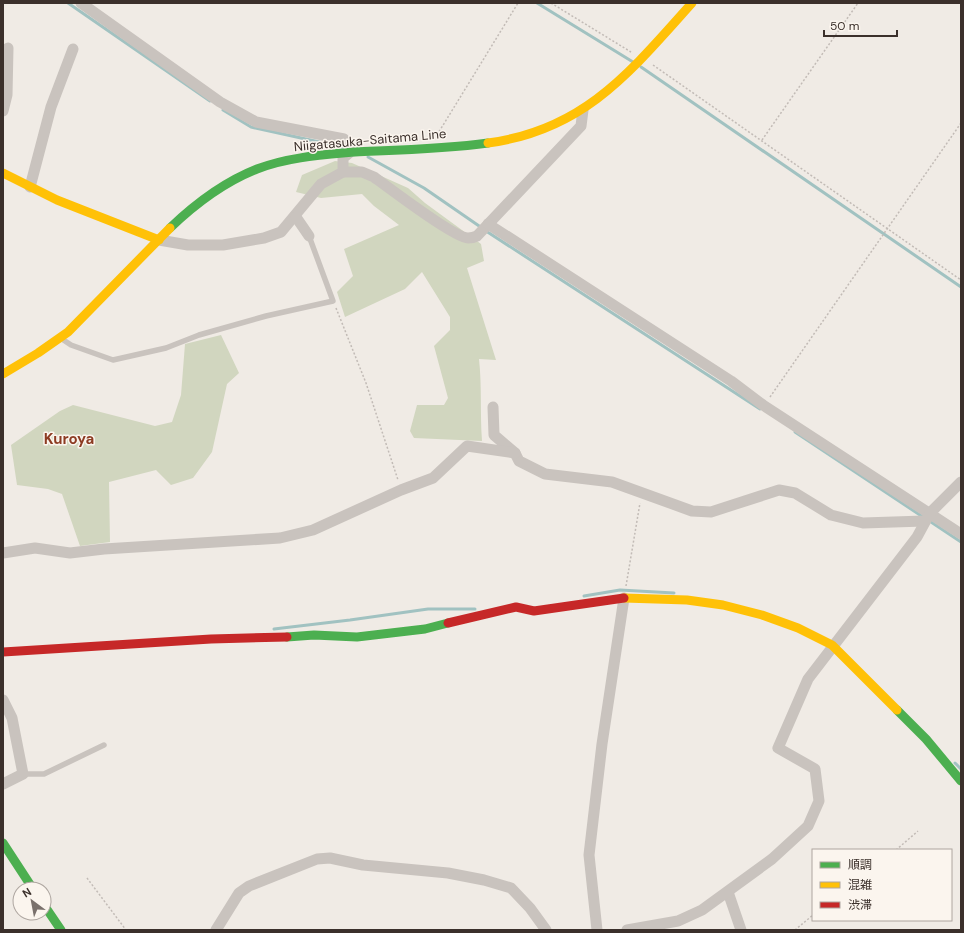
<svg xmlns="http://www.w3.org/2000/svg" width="964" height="933" font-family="'DM Sans','Noto Sans JP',sans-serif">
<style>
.green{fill:#d1d6bf}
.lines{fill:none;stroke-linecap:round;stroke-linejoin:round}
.stream{stroke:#a1c2c1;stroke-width:3}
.path{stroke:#c2bbb6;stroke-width:1.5;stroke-dasharray:2 2;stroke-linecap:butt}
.lane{stroke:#c9c3be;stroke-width:5.5}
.street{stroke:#c9c3be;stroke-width:11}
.fast{stroke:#4caf50;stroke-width:9}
.slow{stroke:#ffc107;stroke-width:9}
.jam{stroke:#c62828;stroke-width:9}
.labels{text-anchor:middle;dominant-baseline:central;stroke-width:3;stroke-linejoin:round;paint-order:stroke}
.street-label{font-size:13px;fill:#3b302b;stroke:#fbf5ee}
.quarter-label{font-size:15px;font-weight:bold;fill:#8c3b22;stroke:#fbf5ee}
</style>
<rect width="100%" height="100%" fill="#f0ebe5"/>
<g class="green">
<path d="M335,161L352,163L408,188L425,203L481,244L484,261L467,268L496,360L479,359C482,386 480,413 482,441L414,438L410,431L417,405H444L448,398L434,346L450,330V317L422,272L405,289L345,317L337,292L353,276L344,249L399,225L374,206L362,194L321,198L296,192L302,175Z"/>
<polygon points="221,335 239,373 227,384 212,452 193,478 171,485 156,470 109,482 110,542 80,546 62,494 48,489 17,485 11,445 60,411 73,405 155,426 172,422 181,395 185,344"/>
</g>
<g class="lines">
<g class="stream">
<polyline points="68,3 210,101"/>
<polyline points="537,3 633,62"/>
<polyline points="641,67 961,287"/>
<polyline points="223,110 251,127 342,147"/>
<polyline points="368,157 424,188 482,228"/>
<polyline points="486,231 760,409"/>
<polyline points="795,432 923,517"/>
<polyline points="928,520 961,542"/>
<polyline points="584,596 620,590 674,593"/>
<polyline points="274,629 350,620 428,609 475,609"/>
<polyline points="955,763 961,769"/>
</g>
<g class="path">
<polyline points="551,3 631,52"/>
<polyline points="653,65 961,280"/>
<polyline points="437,135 518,3"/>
<polyline points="762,140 858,3"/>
<polyline points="336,308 366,383 398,480"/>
<polyline points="770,397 961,123"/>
<polyline points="626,586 640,503"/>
<polyline points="896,850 918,831"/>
<polyline points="87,878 126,930"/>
<polyline points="795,930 813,915"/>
</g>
<g class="lane">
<polyline points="62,339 71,345 113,360 166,348 199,335 266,316 333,301 309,236"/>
<polyline points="23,774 44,774 104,745"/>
</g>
<g class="street">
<polyline points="81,3 220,102 256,122 344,139 350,146 349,153 343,158 343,172 321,184 281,232 264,238 223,245 188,245 159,240"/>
<polyline points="3,111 7,95 8,48"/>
<path d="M343,172H362L374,177C389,188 455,238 468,238C471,238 475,237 477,236L581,126L583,110"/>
<polyline points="30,187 51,107 73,49"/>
<polyline points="296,217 309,236"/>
<polyline points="488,224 731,381 763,405 961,534"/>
<polyline points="493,407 494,435 515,453 519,461 545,474 612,482 692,511 711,512 779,490 795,493 831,515 863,523 924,521"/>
<polyline points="3,553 35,548 70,553 104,549 280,538 313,530 401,490 433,478 467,446 515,453"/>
<polyline points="3,700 12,718 23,774 3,784"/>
<polyline points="728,892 741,930"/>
<polyline points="216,930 239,893 249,886 317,859 330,858 363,865 448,873 484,880 511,888 530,908 546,930"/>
<polyline points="597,930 589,855 602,744 624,598"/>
<polyline points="627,930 678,921 702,910 772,859 808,826 819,801 815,769 778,748 808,679 917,537 930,513 961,482"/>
</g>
<g class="fast">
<path d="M170,228C195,204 224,182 257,169C288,157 322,155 355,152C400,150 444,149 488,143"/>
<polyline points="287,637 314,635 357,637 425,629 448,623"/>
<polyline points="897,710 926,739 961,781"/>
<polyline points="3,843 33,889"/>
<polyline points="44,905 61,930"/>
</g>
<g class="slow">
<path d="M488,143C585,130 631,71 692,3"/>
<polyline points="3,173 57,200 159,240"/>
<polyline points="3,374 38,353 68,332 170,228"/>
<polyline points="624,598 687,600 723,605 762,615 798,628 832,645 897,710"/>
</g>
<g class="jam">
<polyline points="448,623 516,607 534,611 624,598"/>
<polyline points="3,652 211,639 287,637"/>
</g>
</g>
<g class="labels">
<g class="street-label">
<text transform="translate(370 140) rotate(-5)">Niigatasuka-Saitama Line</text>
</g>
<g class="quarter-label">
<text x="69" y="439">Kuroya</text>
</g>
</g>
<rect width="964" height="933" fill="none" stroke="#3b302b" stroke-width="8"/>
<rect x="812" y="849" width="140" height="72" fill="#fbf5ee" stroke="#aea6a0"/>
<rect x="820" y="862" width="20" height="6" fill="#4caf50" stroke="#aea6a0"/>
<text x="848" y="869" font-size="12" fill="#3b302b">順調</text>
<rect x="820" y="882" width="20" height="6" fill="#ffc107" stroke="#aea6a0"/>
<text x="848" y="889" font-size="12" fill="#3b302b">混雑</text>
<rect x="820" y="902" width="20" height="6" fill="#c62828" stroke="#aea6a0"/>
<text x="848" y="909" font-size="12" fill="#3b302b">渋滞</text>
<g transform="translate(32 901) rotate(328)"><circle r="19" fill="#fbf5ee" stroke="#aea6a0"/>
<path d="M0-3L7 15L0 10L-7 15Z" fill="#7a716c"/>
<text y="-6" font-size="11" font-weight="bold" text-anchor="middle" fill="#3b302b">N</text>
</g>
<path d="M824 30v6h73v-6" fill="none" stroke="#3b302b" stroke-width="2"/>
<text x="830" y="30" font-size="12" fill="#3b302b" stroke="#fbf5ee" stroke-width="3" paint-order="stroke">50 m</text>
</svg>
